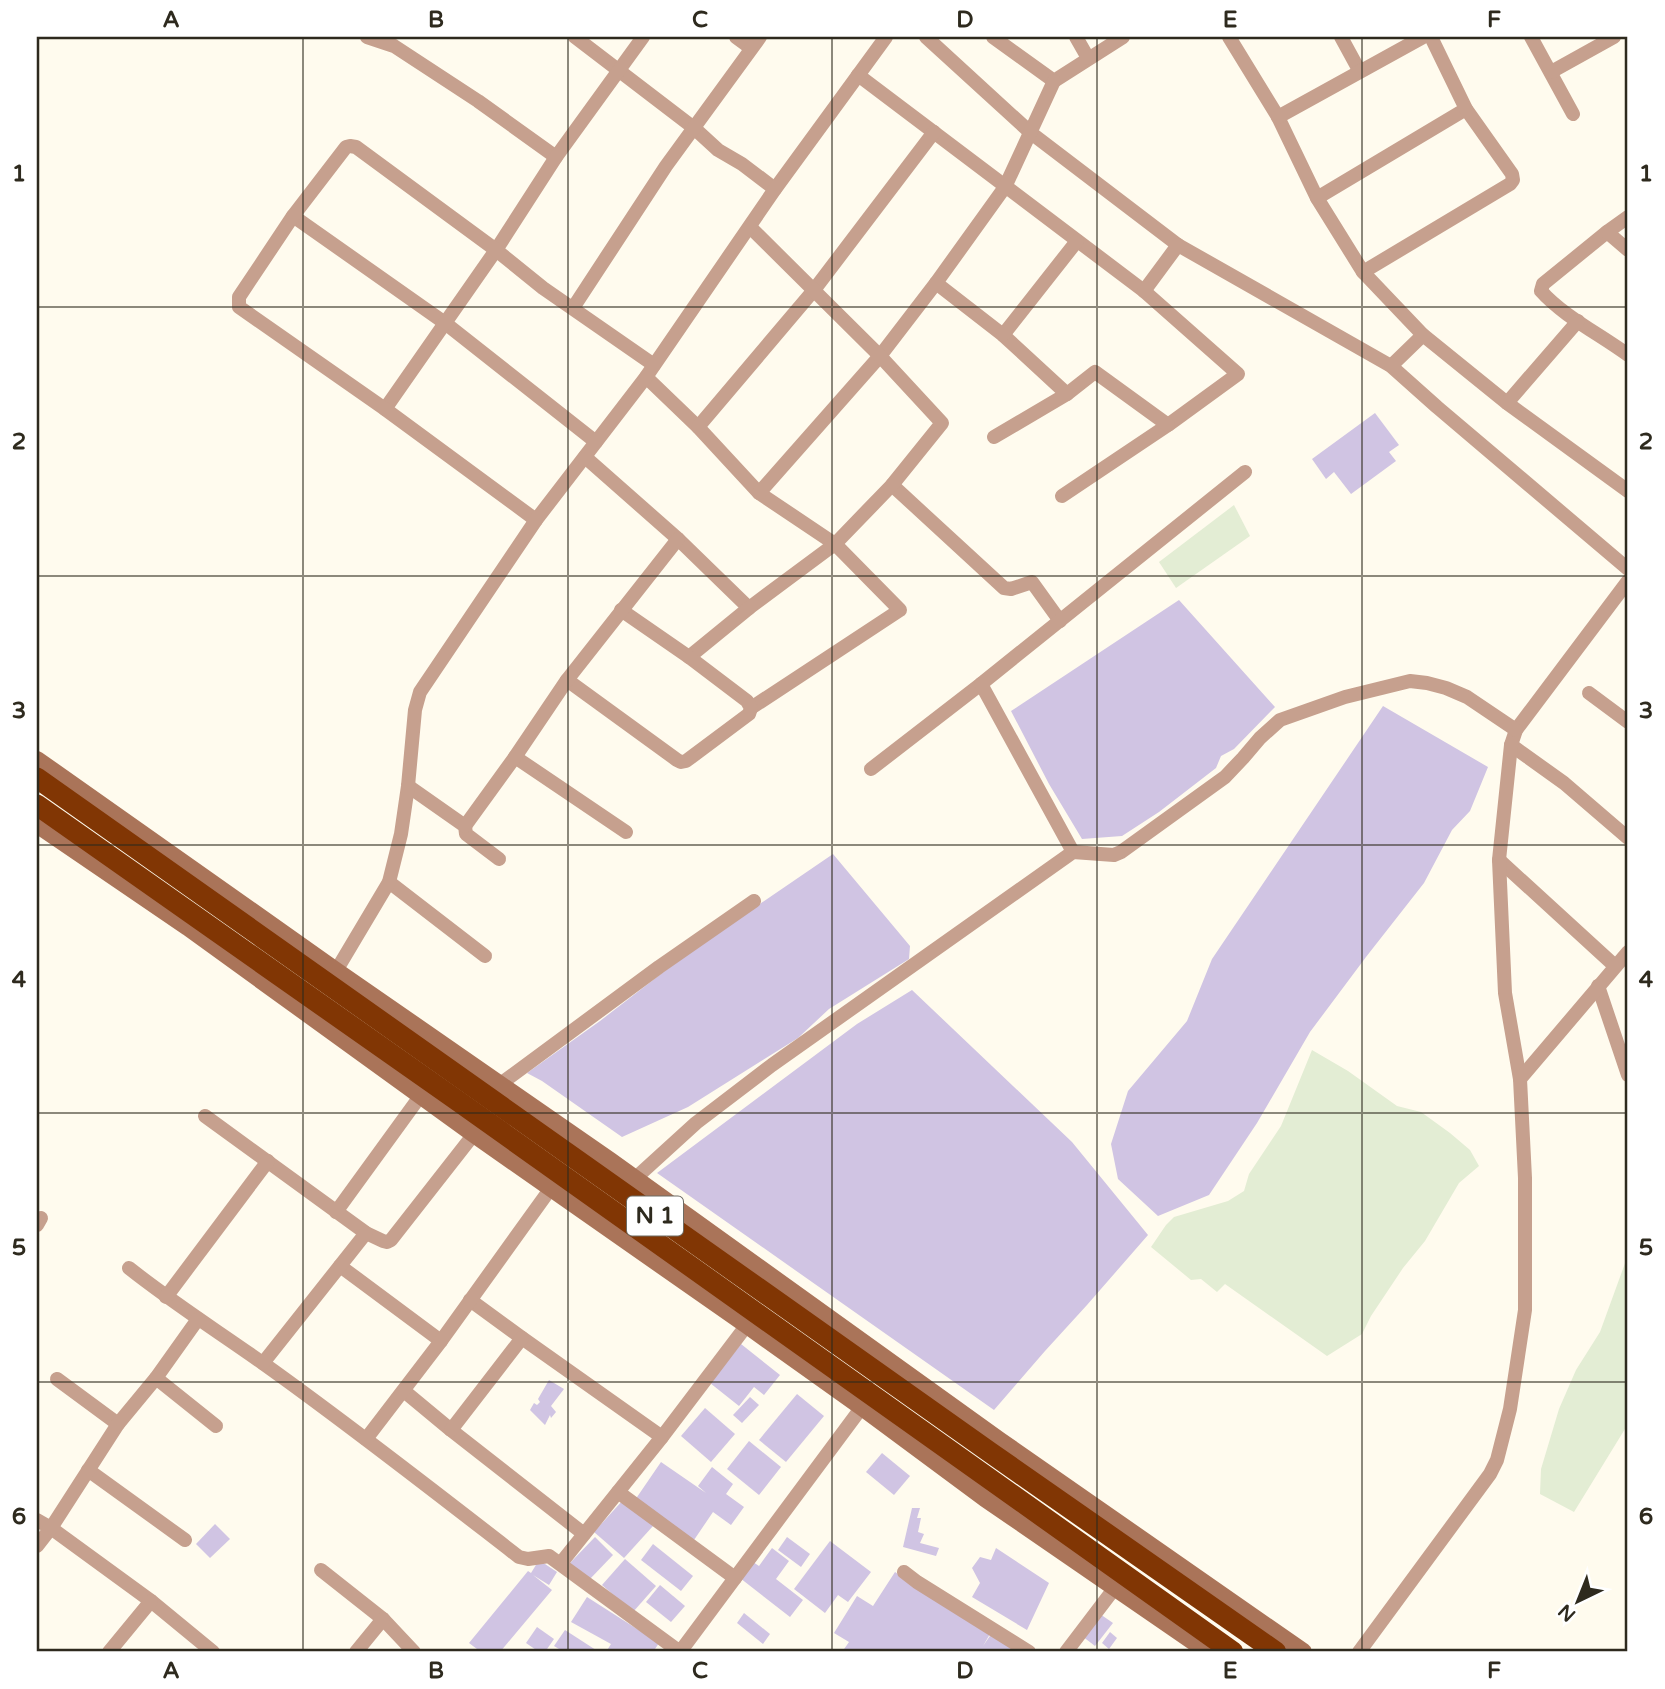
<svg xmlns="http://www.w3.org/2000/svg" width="1665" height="1689" font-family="'Varela Round',sans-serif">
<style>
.green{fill:#e3edd4}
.building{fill:#d0c4e3}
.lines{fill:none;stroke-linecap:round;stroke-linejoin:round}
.street{stroke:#c6a08e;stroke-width:14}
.secondary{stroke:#aa7459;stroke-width:18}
.highway{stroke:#813604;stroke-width:21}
.grid{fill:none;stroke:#2e2a1e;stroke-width:2;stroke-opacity:0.55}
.labels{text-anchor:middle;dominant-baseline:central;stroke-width:7;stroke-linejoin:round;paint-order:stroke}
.shield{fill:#fff;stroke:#6d6a62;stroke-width:2}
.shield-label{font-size:23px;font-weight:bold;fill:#2e2a1e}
.neatline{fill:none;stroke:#2e2a1e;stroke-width:2.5}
.grid-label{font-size:23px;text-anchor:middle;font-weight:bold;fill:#2e2a1e}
</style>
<rect width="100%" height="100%" fill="#fffbee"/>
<g class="green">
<polygon points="1234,505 1250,536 1176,588 1159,562"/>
<polygon points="1312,1050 1348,1071 1397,1106 1421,1112 1450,1133 1470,1150 1479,1166 1459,1183 1425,1241 1403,1268 1371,1316 1362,1334 1327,1356 1225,1284 1217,1292 1201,1279 1191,1280 1151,1247 1166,1225 1174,1217 1228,1201 1244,1191 1249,1174 1281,1126"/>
<polygon points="1628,1255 1628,1424 1574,1512 1540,1494 1541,1469 1559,1409 1576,1370 1600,1332"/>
</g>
<g class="building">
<polygon points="1375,413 1399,445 1389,452 1396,461 1351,494 1334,472 1326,479 1312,459"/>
<polygon points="1179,600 1275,707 1234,749 1221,756 1216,768 1159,812 1122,836 1082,839 1049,784 1011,711"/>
<polygon points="1383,706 1488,767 1470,811 1452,830 1424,883 1366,957 1310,1032 1257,1123 1209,1195 1158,1216 1118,1179 1111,1144 1128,1091 1187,1021 1212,959"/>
<polygon points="833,854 910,946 909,959 829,1009 798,1038 688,1107 622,1137 542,1081 527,1073 600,1021 688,953"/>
<polygon points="912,990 1072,1142 1148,1235 1087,1305 1045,1351 994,1410 657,1173 857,1024"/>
<polygon points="741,1344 780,1375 764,1395 754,1387 739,1406 710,1383"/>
<polygon points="549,1380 564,1389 551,1406 556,1412 551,1418 550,1415 545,1425 530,1410 534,1403 537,1405 540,1402 538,1399"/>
<polygon points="797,1394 824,1416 786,1462 759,1440"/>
<polygon points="750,1397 759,1405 742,1423 733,1415"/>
<polygon points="705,1408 735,1434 711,1462 681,1436"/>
<polygon points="749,1441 781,1467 759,1495 727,1469"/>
<polygon points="882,1453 910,1476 894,1495 866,1472"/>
<polygon points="661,1462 706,1493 698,1486 712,1467 733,1484 726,1494 744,1507 731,1525 713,1512 694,1540 635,1500"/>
<polygon points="623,1500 653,1526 624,1558 594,1532"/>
<polygon points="912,1508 920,1508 917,1518 921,1518 918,1532 924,1534 920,1543 939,1548 936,1556 903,1547"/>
<polygon points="215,1524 230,1539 210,1558 196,1544"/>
<polygon points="595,1537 613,1555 589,1580 570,1563"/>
<polygon points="787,1537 810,1554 801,1567 778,1550"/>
<polygon points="830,1541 871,1572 848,1602 838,1595 825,1613 794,1589"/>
<polygon points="653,1544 693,1576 681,1591 641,1560"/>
<polygon points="772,1548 789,1561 776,1579 803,1600 790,1617 740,1578 753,1562 759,1566"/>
<polygon points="996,1548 1049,1583 1027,1630 972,1597 980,1583 972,1568 980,1557 991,1560"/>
<polygon points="625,1559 656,1586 633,1612 602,1585"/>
<polygon points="539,1560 557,1572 549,1585 533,1575 552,1590 500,1652 481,1652 469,1643 528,1571 531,1573"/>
<polygon points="895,1572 990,1634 983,1646 992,1633 1016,1650 1015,1652 941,1652 943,1650 941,1649 939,1652 842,1652 849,1642 834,1633 857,1596 873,1606"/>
<polygon points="660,1585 685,1606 671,1622 646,1602"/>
<polygon points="587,1597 659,1643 653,1652 606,1652 611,1644 571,1622"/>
<polygon points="744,1613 770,1634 763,1644 737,1623"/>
<polygon points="1100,1614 1113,1623 1095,1646 1082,1636"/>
<polygon points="537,1627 554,1639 545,1652 539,1652 526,1643"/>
<polygon points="565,1630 599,1652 564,1652 554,1646"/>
<polygon points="1110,1632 1117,1638 1109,1649 1102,1643"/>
</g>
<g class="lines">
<g class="street">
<polyline points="367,37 394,46 478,101 556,157"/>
<polyline points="575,37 694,128 718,150 742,164 775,189"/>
<polyline points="736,37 751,48"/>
<polyline points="926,37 1031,133 1178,245 1391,366 1437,407 1628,569"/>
<polyline points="993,37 1054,81 1123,37"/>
<polyline points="1076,37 1088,58"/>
<polyline points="1229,37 1278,117 1317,198 1363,272 1423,335 1507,403 1628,491"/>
<polyline points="1341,37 1359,70"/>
<polyline points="1531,37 1573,114"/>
<polyline points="1551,72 1614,37"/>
<polyline points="858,75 1144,291 1238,374 1168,425 1062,496"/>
<polyline points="1278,117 1423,37"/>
<polyline points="1317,198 1466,109"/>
<polyline points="293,216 445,323 596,442"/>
<path d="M1628,217L1607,232L1543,284L1541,291C1563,316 1601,335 1628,355"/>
<polyline points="1607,232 1628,250"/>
<polyline points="1363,272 1510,184 1513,180 1512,174 1466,109 1431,37"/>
<polyline points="936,283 1003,335 1067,394"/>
<polyline points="1144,291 1178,245"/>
<polyline points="573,308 666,166 760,37"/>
<polyline points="1003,335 1077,241"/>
<polyline points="1391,366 1423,335"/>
<polyline points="646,377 698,427 759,493 835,544 900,610 751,708"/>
<polyline points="1507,403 1578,321"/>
<polyline points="385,409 496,250 556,157 643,37"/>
<polyline points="698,427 814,290 934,132"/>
<polyline points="994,437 1067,394 1095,372 1168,425"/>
<polyline points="585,457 678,539 749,608"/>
<polyline points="892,485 1004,588 1011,589 1032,582 1060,621"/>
<polyline points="759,493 880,356 936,283 1005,187 1054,81"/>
<polyline points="536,520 385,409 239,307 239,297 293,216 346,147 350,146 356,147 496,250 543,288 654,365"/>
<polyline points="689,657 749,608 835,544 892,485 942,423 880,356 750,227"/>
<polyline points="567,680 677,760 681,762 686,761 749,714 751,708 747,701 689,657 621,610"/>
<polyline points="1589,693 1628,722"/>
<polyline points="1511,745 1564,783 1628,838"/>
<polyline points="515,757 626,832"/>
<polyline points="871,769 981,684"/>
<polyline points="408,786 465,826 466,834 499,859"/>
<polyline points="465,826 515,757 567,680 678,539"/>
<polyline points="1073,852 981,684 1245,472"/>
<polyline points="1499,860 1615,966"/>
<polyline points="389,882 485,956"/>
<polyline points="336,971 389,882 401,834 408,786 415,710 420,692 536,520 646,377 775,189 886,37"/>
<polyline points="1598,986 1628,1075"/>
<polyline points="1520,1079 1505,993 1499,860 1511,745 1516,730 1628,581"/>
<polyline points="499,1085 659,967 754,901"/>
<polyline points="205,1116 366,1233 383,1241 387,1242 391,1240 474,1134"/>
<polyline points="629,1184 696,1123 772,1065 1073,852 1114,855 1121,852 1225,777 1243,758 1260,738 1280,720 1345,697 1410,681 1427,683 1446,688 1467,697 1516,730"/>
<polyline points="336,1212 421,1095"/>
<polyline points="37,1225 41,1218"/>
<polyline points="340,1266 441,1341"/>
<path d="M129,1268C173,1303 219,1332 264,1364C351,1426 435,1492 519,1557L528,1559L549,1556L680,1652L862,1407"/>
<polyline points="166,1297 268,1161"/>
<polyline points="470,1300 522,1338 662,1437"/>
<polyline points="263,1363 366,1233"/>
<polyline points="156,1378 216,1426"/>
<polyline points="57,1379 118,1424"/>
<polyline points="404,1391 451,1430 584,1534"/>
<polyline points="451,1430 522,1338"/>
<polyline points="366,1439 441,1341 551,1188"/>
<polyline points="88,1470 185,1540"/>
<polyline points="618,1492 735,1578"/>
<polyline points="37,1520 51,1528 151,1601 213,1652"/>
<polyline points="37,1546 51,1528 118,1424 156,1378 198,1319"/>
<polyline points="561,1563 662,1437 753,1317"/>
<polyline points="321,1570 383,1619 414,1652"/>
<polyline points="904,1572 917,1582 1029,1652"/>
<polyline points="109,1652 151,1601"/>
<polyline points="356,1652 383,1619"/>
<polyline points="1066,1652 1120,1581"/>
<polyline points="1359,1652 1490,1474 1497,1460 1510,1409 1525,1310 1525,1178 1520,1079 1628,952"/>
</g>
<g class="secondary">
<polyline points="37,760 336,971 610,1161 1000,1441 1303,1652"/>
<polyline points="37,824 188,927 474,1134 747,1325 862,1407 985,1498 1209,1652"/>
</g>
<g class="highway">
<polyline points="37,778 991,1453 1276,1652"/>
<polyline points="37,805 458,1101 1233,1652"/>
</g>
</g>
<path class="grid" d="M303,37V1652M568,37V1652M832,37V1652M1097,37V1652M1362,37V1652M37,307H1628M37,576H1628M37,845H1628M37,1113H1628M37,1382H1628"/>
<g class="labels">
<rect class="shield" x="627" y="1196.5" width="56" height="39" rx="5"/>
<g class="shield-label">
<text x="655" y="1216">N 1</text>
</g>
</g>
<rect width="1665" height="1689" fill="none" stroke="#ffffff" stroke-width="77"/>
<g transform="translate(1578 1601) rotate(223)" stroke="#ffffff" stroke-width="5" paint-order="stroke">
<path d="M0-5L12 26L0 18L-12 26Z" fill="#2e2a1e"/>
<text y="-10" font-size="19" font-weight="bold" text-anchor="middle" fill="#2e2a1e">N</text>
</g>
<rect x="38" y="38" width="1588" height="1612" class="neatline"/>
<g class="grid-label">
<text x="171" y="27">A</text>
<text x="436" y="27">B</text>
<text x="700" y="27">C</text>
<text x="965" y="27">D</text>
<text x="1230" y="27">E</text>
<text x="1494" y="27">F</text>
<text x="19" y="181">1</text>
<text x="1646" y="181">1</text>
<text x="19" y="449">2</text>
<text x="1646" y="449">2</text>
<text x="19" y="718">3</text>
<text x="1646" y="718">3</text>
<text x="19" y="987">4</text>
<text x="1646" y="987">4</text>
<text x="19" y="1255">5</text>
<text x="1646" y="1255">5</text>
<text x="19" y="1524">6</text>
<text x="1646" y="1524">6</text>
<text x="171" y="1678">A</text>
<text x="436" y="1678">B</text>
<text x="700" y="1678">C</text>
<text x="965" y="1678">D</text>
<text x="1230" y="1678">E</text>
<text x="1494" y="1678">F</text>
</g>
</svg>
